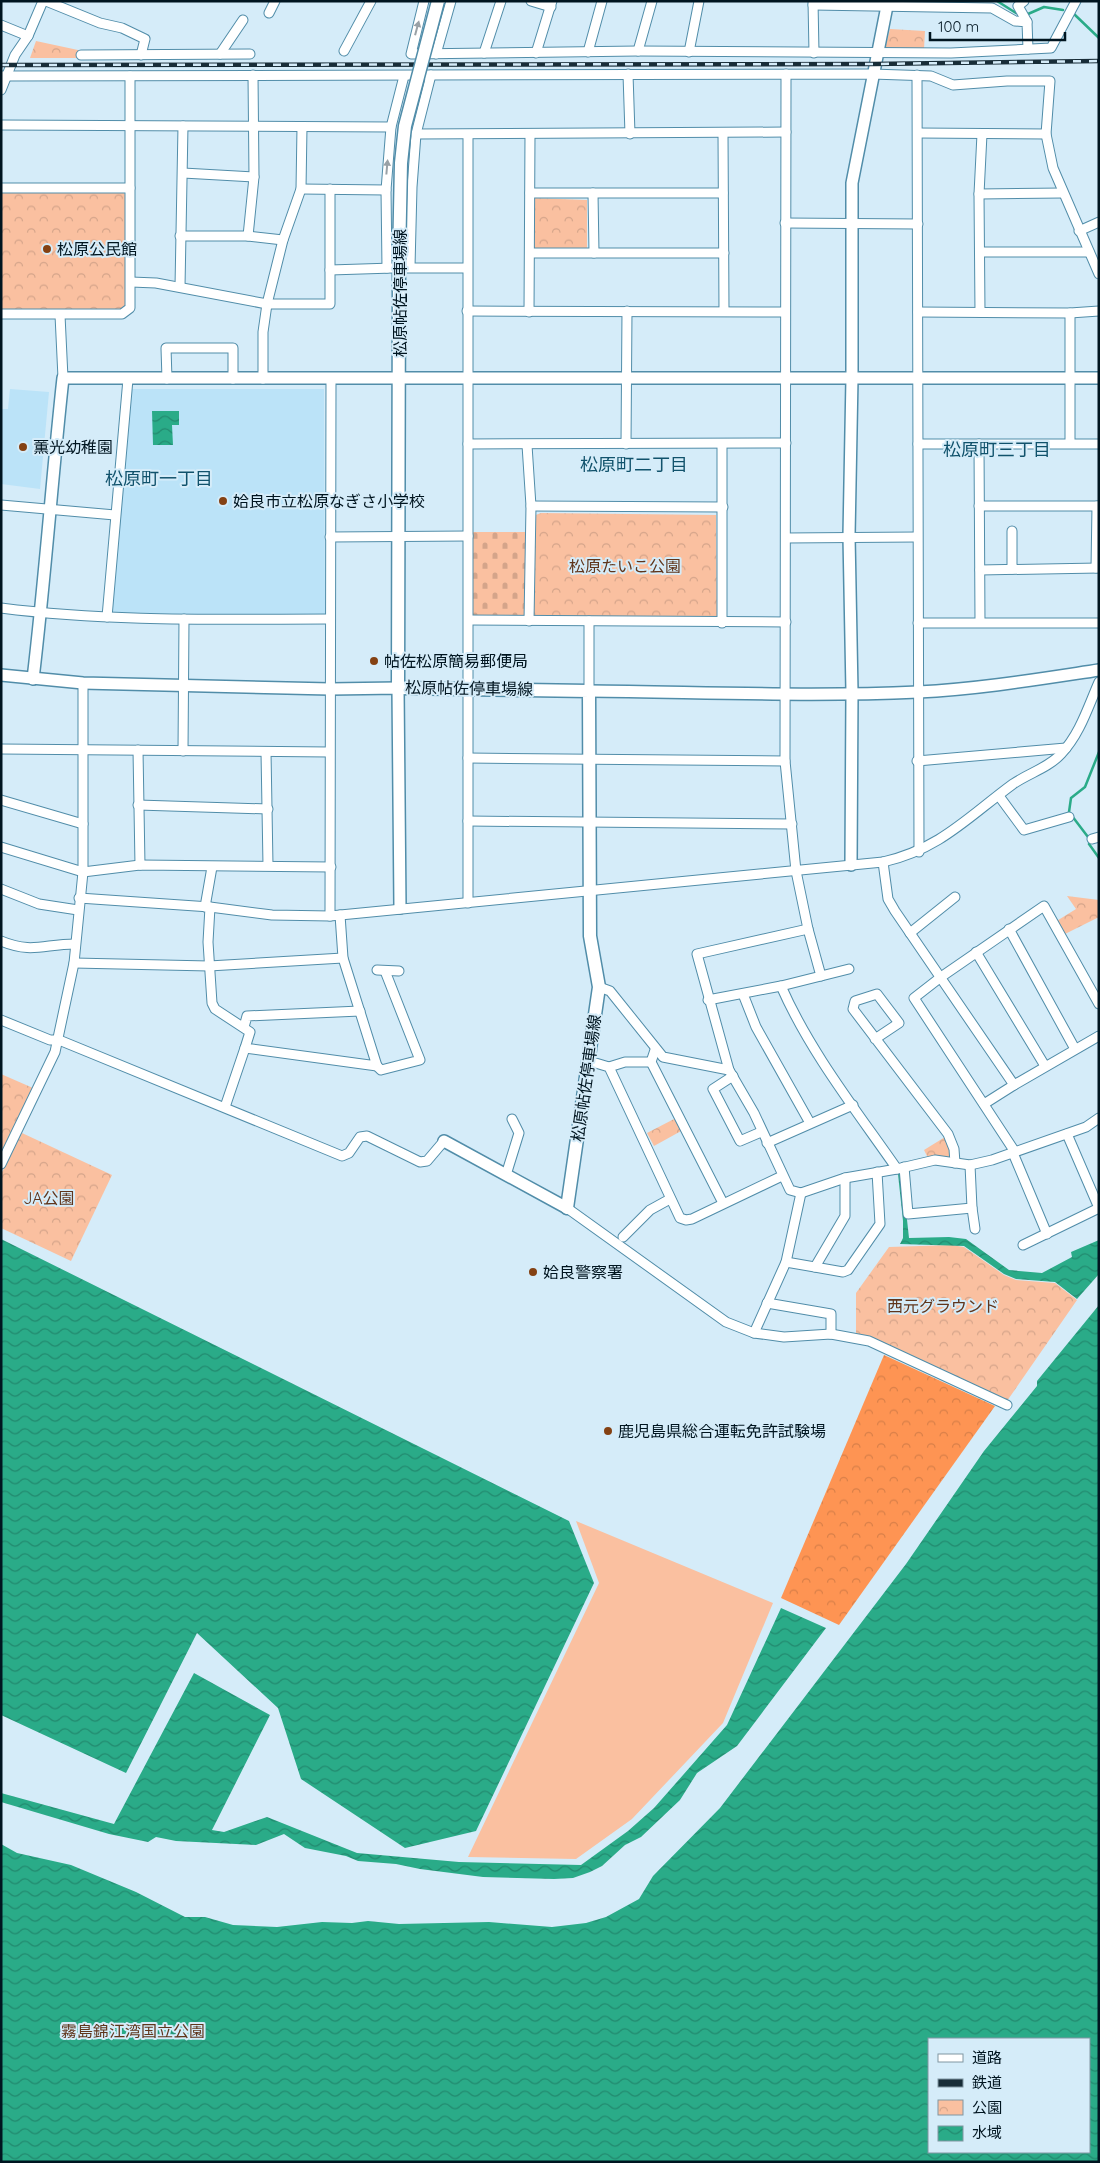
<svg xmlns="http://www.w3.org/2000/svg" width="1100" height="2163" font-family="Quicksand,'Noto Sans JP',sans-serif">
<style>
.built{fill:#bbe3f8}
.green{fill:#fac0a0}
.forest{fill:url(#forest-crowns)}
.cemetery{fill:url(#cemetery-stones)}
.park{fill:url(#park-crowns)}
.water{fill:url(#water-waves);fill-rule:evenodd}
.lines{fill:none;stroke-linecap:round;stroke-linejoin:round}
.stream{stroke:#2aab88;stroke-width:2.5}
.minor-casing{stroke:#518da9;stroke-width:11}
.tertiary-casing{stroke:#518da9;stroke-width:14}
.secondary-casing{stroke:#518da9;stroke-width:15}
.minor{stroke:#fff;stroke-width:9}
.tertiary{stroke:#fff;stroke-width:11}
.secondary{stroke:#fff;stroke-width:12}
.rail-casing{stroke:#182d38;stroke-width:4.5}
.rail{stroke:#d5ecf9;stroke-width:2.5;stroke-dasharray:8;stroke-linecap:butt}
.secondary-bridge-casing{stroke:#518da9;stroke-width:15;stroke-linecap:butt}
.secondary-bridge{stroke:#fff;stroke-width:12}
.oneway{fill:#99a1a6}
.poi-dot{fill:#844113;stroke:#d5ecf9;stroke-width:2}
.labels{text-anchor:middle;dominant-baseline:central;stroke-width:4;stroke-linejoin:round;paint-order:stroke}
.poi-label{font-size:16px;fill:#001520;stroke:#d5ecf9;text-anchor:start}
.street-label{font-size:16px;fill:#001520;stroke:#d5ecf9}
.park-label{font-size:16px;fill:#60351b;stroke:#d5ecf9}
.neighbourhood-label{font-size:18px;fill:#11526c;stroke:#d5ecf9}
</style>
<defs>
<pattern id="forest-crowns" width="20" height="18" patternUnits="userSpaceOnUse" patternTransform="scale(1.25)"><rect width="20" height="18" fill="#fe9453"/><path d="M2 6a3 3 0 1 1 6 0M12 15a3 3 0 1 1 6 0" fill="none" stroke="#d87f48"/></pattern>
<pattern id="cemetery-stones" width="16" height="16" patternUnits="userSpaceOnUse" patternTransform="scale(1.25)"><rect width="16" height="16" fill="#fac0a0"/><path d="M2 7V4a2 2 0 0 1 4 0v3zM10 15v-3a2 2 0 0 1 4 0v3z" fill="#d4a48a"/></pattern>
<pattern id="park-crowns" width="20" height="18" patternUnits="userSpaceOnUse" patternTransform="scale(1.25)"><rect width="20" height="18" fill="#fac0a0"/><path d="M2 6a3 3 0 1 1 6 0M12 15a3 3 0 1 1 6 0" fill="none" stroke="#d4a48a"/></pattern>
<pattern id="water-waves" width="16" height="10" patternUnits="userSpaceOnUse" patternTransform="scale(1.25)"><rect width="16" height="10" fill="#2aab88"/><path d="M0 5q4-4 8 0t8 0" fill="none" stroke="#228a6f"/></pattern>
</defs>
<rect width="100%" height="100%" fill="#d5ecf9"/>
<g class="built">
<polygon points="10,389 49,392 40,489 1,484 1,409 8,409"/>
<polygon points="132,389 324,389 325,616 111,613"/>
</g>
<polygon class="green" points="576,1521 773,1603 723,1723 632,1819 576,1859 468,1857 599,1583"/>
<polygon class="forest" points="884,1355 995,1406 839,1625 781,1598"/>
<polygon class="cemetery" points="471,532 526,532 526,616 472,616"/>
<g class="park">
<polygon points="890,29 925,31 924,49 885,49"/>
<polygon points="36,41 78,50 77,58 30,58"/>
<polygon points="1,192 123,192 126,196 126,305 121,309 50,311 1,309"/>
<polygon points="533,198 587,200 587,250 533,249"/>
<polygon points="541,513 716,515 717,619 539,617 532,614 533,516"/>
<polygon points="1067,896 1099,900 1099,917 1063,935 1055,922 1076,909"/>
<polygon points="1,1074 33,1088 1,1153"/>
<polygon points="676,1118 683,1130 654,1146 647,1133"/>
<polygon points="22,1133 112,1175 71,1261 1,1228 1,1174"/>
<polygon points="945,1137 951,1155 949,1159 928,1158 924,1150"/>
<polygon points="951,1245 964,1247 1004,1275 1016,1280 1055,1283 1077,1300 1007,1401 856,1336 856,1293 889,1247"/>
</g>
<g class="water">
<polygon points="152,411 179,411 179,425 172,425 173,445 153,445"/>
<polygon points="898,1174 902,1174 909,1238 949,1237 966,1239 1009,1270 1042,1273 1072,1257 1071,1252 1099,1240 1099,1274 1077,1299 1055,1282 1016,1279 1004,1274 964,1246 900,1244 903,1238 903,1221"/>
<polygon points="1,1239 569,1521 594,1583 476,1831 405,1848 301,1779 278,1708 197,1633 126,1773 1,1715"/>
<path d="M1099,1305V2162H1V1844L17,1853L71,1865L136,1892L185,1917H205L233,1925L277,1927L322,1922L352,1923L368,1921L399,1924L489,1922L552,1927L586,1923L606,1917L639,1899L653,1876L720,1808L906,1564L984,1451L1037,1386V1381ZM929,2039H1089V2152H929Z"/>
<polygon points="781,1608 826,1628 737,1746 697,1773 680,1800 641,1837 625,1845 602,1866 590,1872 573,1878 554,1879 483,1877 420,1869 396,1864 358,1861 346,1856 305,1848 284,1834 256,1845 176,1841 156,1837 148,1842 109,1834 1,1802 1,1793 114,1824 194,1673 270,1715 212,1830 224,1832 267,1817 357,1853 459,1862 581,1865 628,1831 654,1808 727,1725"/>
</g>
<g class="lines">
<g class="stream">
<polyline points="997,1 1016,13"/>
<polyline points="1028,14 1044,7 1063,10"/>
<polyline points="1074,14 1099,38"/>
<polyline points="1088,837 1069,812 1071,798 1085,787 1099,752"/>
<polyline points="1089,844 1099,858"/>
</g>
<g class="minor-casing">
<g id="minor">
<polyline points="46,1 100,23 122,28 145,39 141,55"/>
<polyline points="424,1 411,54 638,51 951,53 1051,48 1076,1"/>
<polyline points="531,1 551,7"/>
<polyline points="813,1 814,53"/>
<polyline points="1024,1 1018,6 1027,22"/>
<polyline points="813,5 992,8 1015,21 1027,22 1028,49"/>
<polyline points="269,13 275,1"/>
<polyline points="1,25 28,36"/>
<polyline points="344,51 371,1"/>
<polyline points="638,51 652,1"/>
<polyline points="588,52 602,1"/>
<polyline points="689,52 699,1"/>
<polyline points="484,53 501,1"/>
<polyline points="536,53 552,1"/>
<polyline points="220,54 243,20"/>
<polyline points="436,54 451,1"/>
<polyline points="81,55 250,54"/>
<polyline points="628,74 630,134"/>
<path d="M786,74L785,761L796,871L808,929L821,976L781,986C810,1052 856,1110 897,1169L935,1160L970,1165L992,1160L1086,1127L1099,1118"/>
<polyline points="917,75 919,852"/>
<polyline points="1,76 872,74 931,76 953,85 1007,81 1050,81 1046,134 1053,168 1099,274"/>
<polyline points="1,90 15,55 28,36 43,1"/>
<polyline points="1,125 391,127"/>
<polyline points="723,133 724,311"/>
<polyline points="918,133 1046,134"/>
<polyline points="416,134 786,132"/>
<polyline points="468,135 468,903"/>
<polyline points="183,173 254,177"/>
<polyline points="1,188 130,188"/>
<polyline points="301,189 386,190"/>
<polyline points="530,193 723,193"/>
<polyline points="593,193 594,253"/>
<polyline points="979,194 1063,193"/>
<polyline points="785,223 918,224"/>
<polyline points="1079,231 1099,222"/>
<polyline points="180,236 248,236 283,240"/>
<polyline points="248,236 254,177 253,75"/>
<polyline points="980,252 1089,252"/>
<polyline points="530,253 724,253"/>
<polyline points="410,267 412,187 416,134 431,75"/>
<polyline points="387,268 386,190 391,127 404,76"/>
<polyline points="406,268 467,268"/>
<polyline points="330,270 393,268"/>
<polyline points="131,282 156,283 267,304 330,304 330,189"/>
<polyline points="180,287 183,126"/>
<polyline points="467,311 785,312"/>
<polyline points="529,312 530,135"/>
<polyline points="918,312 1070,313 1099,311"/>
<polyline points="980,312 979,194 982,134"/>
<polyline points="1,314 122,314 130,308 130,76"/>
<polyline points="60,315 63,378"/>
<polyline points="167,379 166,348 233,348 233,379"/>
<polyline points="263,379 263,332 267,304 283,240 301,189 302,127"/>
<polyline points="1070,443 1070,313"/>
<polyline points="468,444 786,443"/>
<polyline points="626,444 627,311"/>
<polyline points="918,444 1099,444"/>
<polyline points="979,444 980,622"/>
<polyline points="527,445 531,506 529,621"/>
<polyline points="1,505 115,515"/>
<polyline points="531,506 723,507"/>
<polyline points="979,506 1099,506"/>
<polyline points="330,537 468,536"/>
<polyline points="786,538 917,537"/>
<polyline points="1096,568 1097,506"/>
<polyline points="1012,569 1012,531"/>
<polyline points="980,570 1099,568"/>
<path d="M1,608C110,622 221,619 330,619"/>
<polyline points="107,617 128,379"/>
<polyline points="469,620 786,622"/>
<polyline points="722,623 722,445"/>
<polyline points="918,623 1099,623"/>
<polyline points="589,691 589,621"/>
<polyline points="1,749 329,752"/>
<polyline points="138,750 140,865"/>
<polyline points="183,751 184,619"/>
<polyline points="266,752 268,865"/>
<polyline points="468,758 785,761"/>
<polyline points="917,761 1066,748"/>
<polyline points="999,796 1024,830 1069,817"/>
<polyline points="1,800 83,824"/>
<polyline points="138,805 268,809"/>
<polyline points="468,821 792,824"/>
<polyline points="1092,839 1099,837"/>
<polyline points="1,847 83,872 140,865 331,867"/>
<polyline points="883,862 888,899 895,911 1014,1085 1099,1036"/>
<polyline points="1,889 39,904 78,910"/>
<path d="M79,898L210,907L272,915L330,916L883,862C940,849 968,817 1013,784C1029,773 1048,768 1061,754C1080,734 1088,707 1099,682"/>
<polyline points="205,907 212,867"/>
<polyline points="210,907 208,942 212,1003 215,1009 250,1032 245,1048 377,1066 343,958 340,915"/>
<polyline points="330,916 331,378"/>
<polyline points="808,929 697,954 729,1070 754,1113 790,1190 801,1193 845,1178 897,1169"/>
<polyline points="1009,929 1075,1049"/>
<polyline points="910,933 955,897"/>
<path d="M1,941C32,954 44,944 75,944"/>
<polyline points="976,952 1045,1066"/>
<polyline points="74,963 209,966 343,958"/>
<polyline points="377,970 399,971"/>
<polyline points="821,976 849,969"/>
<polyline points="599,987 610,991 663,1057 729,1070"/>
<polyline points="743,994 756,1027 810,1123"/>
<polyline points="708,1000 781,986"/>
<polyline points="1,1020 50,1040 59,1040 342,1156 349,1153 360,1137 367,1136 420,1162 427,1161 444,1141"/>
<polyline points="244,1027 247,1016 360,1011"/>
<polyline points="875,1039 899,1023 877,994 855,1001 853,1009 948,1134 954,1149 955,1163"/>
<polyline points="655,1050 651,1062 723,1203"/>
<polyline points="589,1061 609,1067 680,1218 686,1220 692,1219 782,1176"/>
<polyline points="377,1066 381,1070 420,1060 385,971"/>
<polyline points="609,1067 625,1062 651,1062"/>
<polyline points="733,1076 713,1089 740,1141 761,1132"/>
<polyline points="984,1104 1014,1085"/>
<polyline points="225,1107 245,1048"/>
<polyline points="767,1143 853,1105"/>
<polyline points="1015,1152 914,998 941,977 1044,906 1099,1004"/>
<polyline points="1013,1153 1047,1234"/>
<polyline points="1,1164 55,1052 74,963 83,872 83,683"/>
<polyline points="904,1167 908,1214 972,1208 970,1165"/>
<polyline points="506,1175 519,1133 512,1119"/>
<polyline points="567,1208 726,1322 754,1333 784,1337 831,1334 869,1341 1007,1405"/>
<polyline points="972,1208 975,1229"/>
<polyline points="623,1237 650,1210 670,1199"/>
<polyline points="1023,1245 1099,1208 1067,1134"/>
<polyline points="786,1262 843,1272 848,1270 880,1224 877,1172"/>
<polyline points="815,1267 845,1216 845,1178"/>
<polyline points="767,1303 831,1314 831,1334"/>
<polyline points="754,1333 786,1262 801,1193"/>
</g>
</g>
<g class="tertiary-casing">
<g id="tertiary">
<polyline points="1,675 83,683 330,689 398,688 400,908"/>
<path d="M33,679C45,579 52,478 63,378H1099"/>
<path d="M589,691C699,692 809,697 918,692C979,689 1039,679 1099,670"/>
<polyline points="851,865 852,692 849,536 852,378 852,183 888,1"/>
<polyline points="444,1141 567,1208"/>
</g>
</g>
<g class="secondary-casing">
<polyline id="secondary" points="399,260 398,688 589,691 590,936 599,987 567,1208"/>
</g>
<use href="#minor" class="minor"/>
<use href="#tertiary" class="tertiary"/>
<use href="#secondary" class="secondary"/>
<g class="rail-casing">
<polyline id="rail" points="1,65 874,64 1099,61"/>
</g>
<use href="#rail" class="rail"/>
<g class="secondary-bridge-casing">
<polyline id="secondary-bridge" points="399,260 401,163 405,126 438,1"/>
</g>
<use href="#secondary-bridge" class="secondary-bridge"/>
</g>
<defs><path id="oneway-solid" d="M-6-.8H1V-3.2L6.5 0L1 3.2V.8H-6Z" transform="scale(1.25)"/></defs>
<g class="oneway">
<use href="#oneway-solid" transform="translate(417 28) rotate(-75)"/>
<use href="#oneway-solid" transform="translate(387 167) rotate(-85)"/>
</g>
<g class="poi-dot">
<circle cx="47" cy="249" r="5"/>
<circle cx="23" cy="447" r="5"/>
<circle cx="223" cy="501" r="5"/>
<circle cx="374" cy="661" r="5"/>
<circle cx="533" cy="1272" r="5"/>
<circle cx="608" cy="1431" r="5"/>
</g>
<g class="labels">
<g class="poi-label">
<text x="57" y="249">松原公民館</text>
<text x="33" y="447">薫光幼稚園</text>
<text x="233" y="501">姶良市立松原なぎさ小学校</text>
<text x="384" y="661">帖佐松原簡易郵便局</text>
<text x="543" y="1272">姶良警察署</text>
<text x="618" y="1431">鹿児島県総合運転免許試験場</text>
</g>
<g class="street-label">
<text transform="translate(400 293) rotate(-90)">松原帖佐停車場線</text>
<text transform="translate(469 688) rotate(1)">松原帖佐停車場線</text>
<text transform="translate(586 1078) rotate(-82)">松原帖佐停車場線</text>
</g>
<g class="park-label">
<text x="625" y="566">松原たいこ公園</text>
<text x="49" y="1198">JA公園</text>
<text x="943" y="1306">西元グラウンド</text>
<text x="133" y="2031">霧島錦江湾国立公園</text>
</g>
<g class="neighbourhood-label">
<text x="997" y="449">松原町三丁目</text>
<text x="634" y="464">松原町二丁目</text>
<text x="159" y="478">松原町一丁目</text>
</g>
</g>
<rect width="1100" height="2163" fill="none" stroke="#001520" stroke-width="5"/>
<rect x="928" y="2038" width="162" height="115" fill="#d5ecf9" stroke="#8096a2"/>
<rect x="938" y="2054" width="25" height="8" fill="#ffffff" stroke="#8096a2"/>
<text x="972" y="2063" font-size="15" fill="#001520">道路</text>
<rect x="938" y="2079" width="25" height="8" fill="#182d38" stroke="#8096a2"/>
<text x="972" y="2088" font-size="15" fill="#001520">鉄道</text>
<rect x="938" y="2100" width="25" height="15" fill="url(#park-crowns)" stroke="#8096a2"/>
<text x="972" y="2113" font-size="15" fill="#001520">公園</text>
<rect x="938" y="2126" width="25" height="15" fill="url(#water-waves)" stroke="#8096a2"/>
<text x="972" y="2138" font-size="15" fill="#001520">水域</text>
<path d="M930 32v8h135v-8" fill="none" stroke="#001520" stroke-width="2.5"/>
<text x="938" y="32" font-size="15" fill="#001520" stroke="#d5ecf9" stroke-width="4" paint-order="stroke">100 m</text>
</svg>
